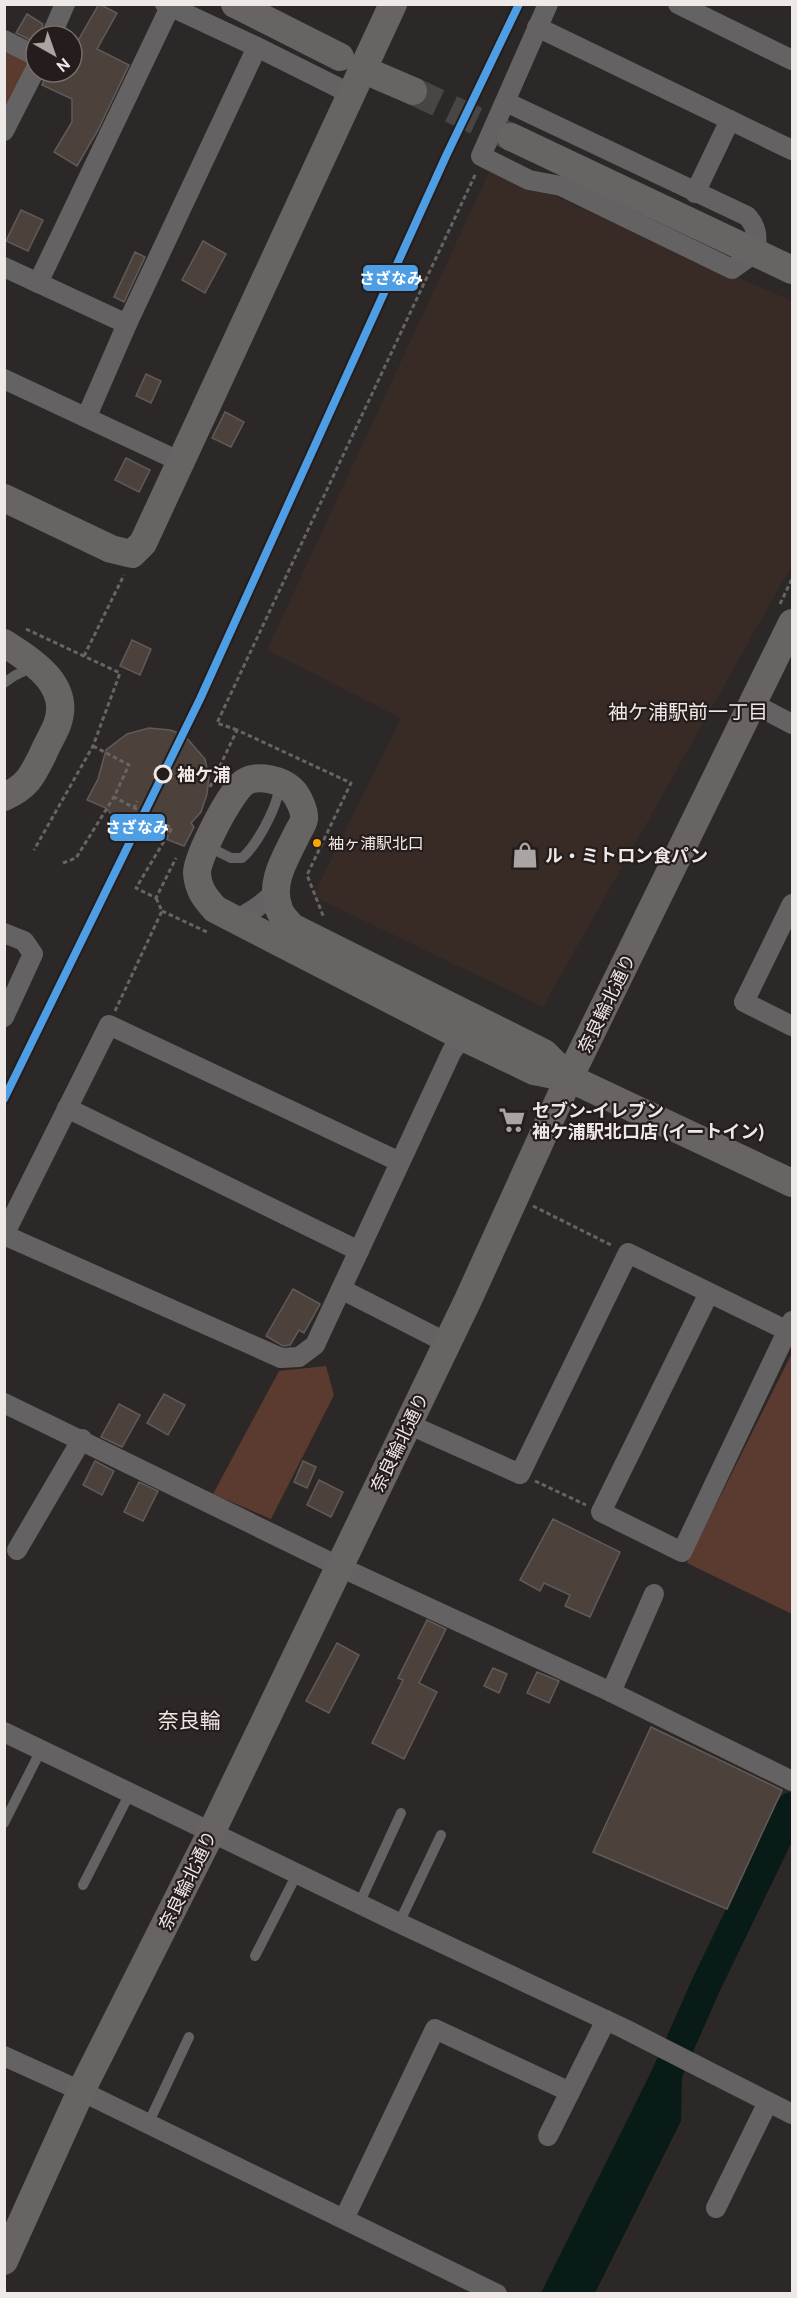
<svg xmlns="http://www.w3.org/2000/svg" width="797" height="2298" font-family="Ubuntu,'Noto Sans JP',sans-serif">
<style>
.built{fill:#382b26}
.green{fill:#5b3a2f}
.water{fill:#081b16}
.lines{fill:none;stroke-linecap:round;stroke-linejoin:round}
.river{stroke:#081b16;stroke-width:30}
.building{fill:#4d413c;stroke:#5e5b5a;stroke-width:1.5}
.secondary-tunnel{stroke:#494544;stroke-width:28;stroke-dasharray:28 14;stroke-linecap:butt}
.path{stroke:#676464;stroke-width:3;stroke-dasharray:4.5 3;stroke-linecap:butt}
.lane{stroke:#646262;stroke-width:10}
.street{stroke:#646262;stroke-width:20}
.secondary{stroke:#676463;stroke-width:28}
.rail-1-casing{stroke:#251d1b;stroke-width:12}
.rail-1{stroke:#4d9ee5;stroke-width:8}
.stop-dot{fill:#251d1b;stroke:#eee8e6;stroke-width:3}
.bus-dot{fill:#f7a600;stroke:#251d1b;stroke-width:2}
.labels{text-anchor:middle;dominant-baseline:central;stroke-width:4.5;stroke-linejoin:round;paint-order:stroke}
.bus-label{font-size:16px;fill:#eee8e6;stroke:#251d1b;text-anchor:start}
.stop-label{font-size:18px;font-weight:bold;fill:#eee8e6;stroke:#251d1b;text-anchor:start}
.poi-label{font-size:18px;font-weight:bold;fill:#eee8e6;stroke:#251d1b;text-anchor:start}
.street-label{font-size:18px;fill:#eee8e6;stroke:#251d1b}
.neighbourhood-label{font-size:20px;fill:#eee8e6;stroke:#251d1b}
.quarter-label{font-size:21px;fill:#eee8e6;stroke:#251d1b}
.line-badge{stroke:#251d1b;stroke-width:2}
.badge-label{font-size:16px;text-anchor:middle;font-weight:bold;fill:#fff}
</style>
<rect width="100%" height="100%" fill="#2c2827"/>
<polygon class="built" points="491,168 792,301 792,565 543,1007 313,896 401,718 267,650"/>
<g class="green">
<polygon points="5,46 29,63 5,114"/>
<polygon points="792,1353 792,1614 687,1563"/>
<polygon points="326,1366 334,1395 271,1519 213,1494 279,1371"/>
</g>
<polygon class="water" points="657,2060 682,2071 681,2121 595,2293 541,2293"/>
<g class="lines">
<polyline class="river" points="654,2103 706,1985 792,1807"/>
</g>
<g class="building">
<polygon points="99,4 117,13 97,49 129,65 98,130 77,166 54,152 72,122 72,99 42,85 48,72 72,72 72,51"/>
<polygon points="27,14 43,24 39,36 36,36 36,43 16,33"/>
<polygon points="21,210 43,220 28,251 6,241"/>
<polygon points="203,241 226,254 205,293 182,280"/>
<polygon points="135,252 145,257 124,302 114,297"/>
<polygon points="146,374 161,381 151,403 136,396"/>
<polygon points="225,412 244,422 231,447 212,438"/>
<polygon points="126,458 150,470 139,492 115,480"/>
<polygon points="132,640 151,649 140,675 120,666"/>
<polygon points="149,728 170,730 184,735 205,759 209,777 207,794 201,812 191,823 194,827 184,846 158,836 139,837 123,829 106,808 87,800 98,779 106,750 127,734"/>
<polygon points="293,1289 320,1304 304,1333 299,1330 290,1345 283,1346 266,1336"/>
<polygon points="164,1394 185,1405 168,1435 147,1423"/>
<polygon points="119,1404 140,1415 122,1447 101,1437"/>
<polygon points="95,1461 114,1471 102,1495 83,1485"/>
<polygon points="303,1461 316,1467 307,1488 294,1482"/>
<polygon points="319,1480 343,1492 331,1517 307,1505"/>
<polygon points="139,1482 158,1491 143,1521 124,1512"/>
<polygon points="553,1519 620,1552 590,1617 565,1606 570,1595 544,1583 540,1591 520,1580"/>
<polygon points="427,1620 446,1629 419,1683 437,1692 404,1759 372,1743 403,1680 398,1678"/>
<polygon points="337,1643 359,1655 329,1713 306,1701"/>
<polygon points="493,1668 507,1674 499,1693 484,1686"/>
<polygon points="537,1672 559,1681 549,1703 527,1693"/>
<polygon points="651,1727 782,1790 727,1909 593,1852"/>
</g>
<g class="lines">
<polyline class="secondary-tunnel" points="413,91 511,137"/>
<g class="path">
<polyline points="780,604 792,579"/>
<polyline points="26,629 120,673 93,746 34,850"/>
<polyline points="84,656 124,575"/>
<polyline points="237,730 217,723 476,173"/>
<polyline points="93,746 129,765 114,797 172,828 136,888 156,898 176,858"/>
<polyline points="210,787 237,730 351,783 307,875 324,918"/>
<polyline points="134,809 137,801"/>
<polyline points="63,863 76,858 114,797"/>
<polyline points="162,911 207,932"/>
<polyline points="115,1011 162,911 156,898"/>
<polyline points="533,1206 613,1246"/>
<polyline points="535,1481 586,1505"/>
</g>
<g class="lane">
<polyline points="4,683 14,676 32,667"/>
<path d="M207,846L231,858H242C257,845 279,805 279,785"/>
<polyline points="4,1823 41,1750"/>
<polyline points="83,1885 130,1793"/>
<polyline points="359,1904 401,1813"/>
<polyline points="399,1923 441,1835"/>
<polyline points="255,1956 297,1874"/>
<polyline points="148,2124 189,2037"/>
</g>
<g class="street">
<polyline points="165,4 257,47 351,94"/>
<polyline points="678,4 792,60"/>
<polyline points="537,27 792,150"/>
<polyline points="51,36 65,4"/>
<polyline points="4,40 36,56"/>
<path d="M506,102L747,216C758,228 757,237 756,252L732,269L561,186L529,180L481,156L548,4"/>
<polyline points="4,131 36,68"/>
<polyline points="695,193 730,120"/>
<polyline points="4,267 127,324"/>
<polyline points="38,283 170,7"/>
<polyline points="4,379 181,462"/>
<polyline points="87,416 127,324 257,47"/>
<polyline points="754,704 792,724"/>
<polyline points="792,904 744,1002 792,1026"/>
<path d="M233,920C250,914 262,904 275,892"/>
<polyline points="4,933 24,941 33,954 4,1017"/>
<polyline points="67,1108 359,1251"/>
<polyline points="400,1162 109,1025 4,1235 281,1358 299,1357 315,1345 452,1051 463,1037"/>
<polyline points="341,1289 447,1343"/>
<polyline points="709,1293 601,1512 682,1552 792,1321"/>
<polyline points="4,1403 338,1566 611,1692 792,1781"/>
<polyline points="408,1424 520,1474 628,1253 788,1331"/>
<polyline points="17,1550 82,1439"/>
<polyline points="611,1692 654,1594"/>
<polyline points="4,1732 399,1923 625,2029 792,2114"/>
<polyline points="4,2056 81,2091 497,2294"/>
<polyline points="548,2136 570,2092"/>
<polyline points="716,2208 768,2102"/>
<polyline points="344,2219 435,2029 570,2092 606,2020"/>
</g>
<g class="secondary">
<polyline points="235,4 340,57"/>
<polyline points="378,76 413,91"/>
<polyline points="511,137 792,270"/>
<polyline points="4,498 111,549 132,554 143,543 393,4"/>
<path d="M4,643C32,661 72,685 57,725C53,735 47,744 43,754C32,776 28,786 4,797"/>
<path d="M569,1078L544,1053L292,927C288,922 281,916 279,909C269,883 285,859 296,836C298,831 303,825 304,819C305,811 298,796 292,790C282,780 258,774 245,782C231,790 197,857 197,873C198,889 205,898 215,909L463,1037L534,1071L569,1078L792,1183"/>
<polyline points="4,2261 81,2091 211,1833 468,1300 569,1078 792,623"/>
</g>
<g class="rail-1-casing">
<polyline id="rail-1" points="4,1099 200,699 446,156 519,4"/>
</g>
<use href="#rail-1" class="rail-1"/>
</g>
<defs>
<g id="shop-bare" transform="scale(2.07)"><path d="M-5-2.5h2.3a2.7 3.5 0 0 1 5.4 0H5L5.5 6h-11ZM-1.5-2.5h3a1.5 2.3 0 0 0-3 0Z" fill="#aaa5a3" stroke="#251d1b" stroke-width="2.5" paint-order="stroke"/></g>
<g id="supermarket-bare" transform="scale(2.07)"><path d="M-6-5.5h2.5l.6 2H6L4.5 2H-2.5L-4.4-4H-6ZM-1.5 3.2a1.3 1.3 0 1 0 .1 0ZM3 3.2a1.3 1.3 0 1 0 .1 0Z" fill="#aaa5a3" stroke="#251d1b" stroke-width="2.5" paint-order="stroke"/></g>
</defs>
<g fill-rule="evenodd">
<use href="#shop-bare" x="525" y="855"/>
<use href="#supermarket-bare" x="512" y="1120"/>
</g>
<circle class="stop-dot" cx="163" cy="774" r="8"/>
<circle class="bus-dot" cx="317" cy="843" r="5"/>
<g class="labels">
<g class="bus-label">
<text x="328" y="843">袖ヶ浦駅北口</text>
</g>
<g class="stop-label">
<text x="177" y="774">袖ケ浦</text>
</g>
<g class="poi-label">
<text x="545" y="855">ル・ミトロン食パン</text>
<text x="532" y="1110">セブン-イレブン<tspan x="532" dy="21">袖ケ浦駅北口店 (イートイン)</tspan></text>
</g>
<g class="street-label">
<text transform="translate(606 1003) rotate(-64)">奈良輪北通り</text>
<text transform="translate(399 1442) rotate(-64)">奈良輪北通り</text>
<text transform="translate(187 1880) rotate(-64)">奈良輪北通り</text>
</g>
<g class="neighbourhood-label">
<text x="688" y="711">袖ケ浦駅前一丁目</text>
</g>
<g class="quarter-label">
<text x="189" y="1720">奈良輪</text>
</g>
</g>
<g class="line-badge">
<rect x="362" y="264" width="57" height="28" rx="6" fill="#4d9ee5"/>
<rect x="109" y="813" width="57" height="29" rx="6" fill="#4d9ee5"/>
</g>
<g class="badge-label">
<text x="391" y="284">さざなみ</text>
<text x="137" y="833">さざなみ</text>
</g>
<rect width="797" height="2298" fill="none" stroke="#eee8e6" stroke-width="12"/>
<g transform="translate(54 54) rotate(140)"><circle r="28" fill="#251d1b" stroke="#756e6c" stroke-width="1.5"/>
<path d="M0-4.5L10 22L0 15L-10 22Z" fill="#aaa5a3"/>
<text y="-9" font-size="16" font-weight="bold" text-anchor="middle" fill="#eee8e6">N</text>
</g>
</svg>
